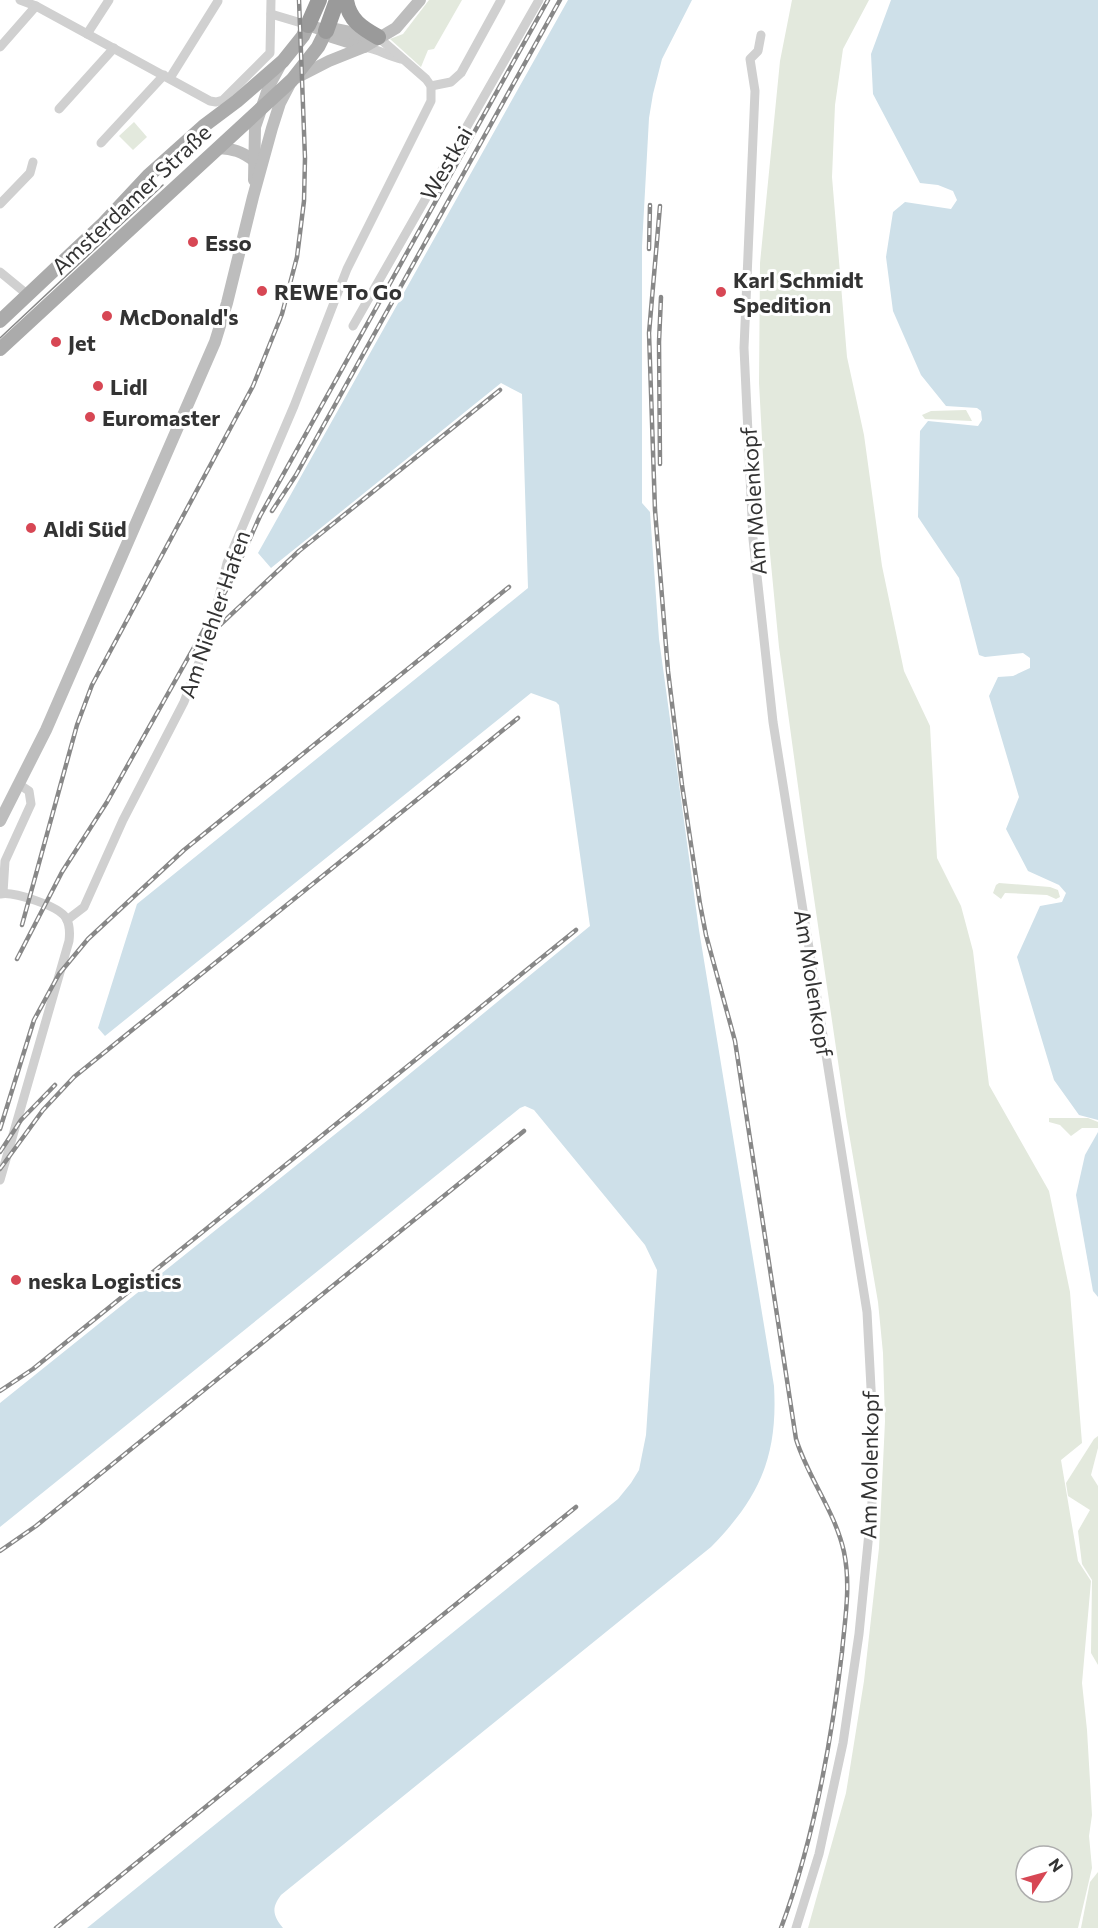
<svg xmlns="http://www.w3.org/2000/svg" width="1098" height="1928" font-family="Commissioner,sans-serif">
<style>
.green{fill:#e3e9dd;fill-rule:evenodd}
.water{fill:#cee0e9}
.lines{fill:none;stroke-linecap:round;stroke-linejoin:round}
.street{stroke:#d0d0d0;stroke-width:9}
.secondary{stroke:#bdbdbd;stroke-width:12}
.primary{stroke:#ababab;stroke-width:14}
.highway{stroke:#9a9a9a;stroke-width:16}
.tram{stroke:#888;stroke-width:1.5}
.rail-casing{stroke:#888;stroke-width:4.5}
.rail{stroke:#fff;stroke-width:2;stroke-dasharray:7;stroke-linecap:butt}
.poi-dot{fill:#d74754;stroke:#fff;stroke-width:2}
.labels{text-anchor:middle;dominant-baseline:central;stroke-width:6;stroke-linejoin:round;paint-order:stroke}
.street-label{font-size:22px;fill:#333;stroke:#fff}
.poi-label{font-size:22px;font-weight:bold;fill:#333;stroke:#fff;text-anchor:start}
</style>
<rect width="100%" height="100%" fill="#fff"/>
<g class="green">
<polygon points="429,0 462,0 434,49 428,50 421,67 390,39 403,34"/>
<path d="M792,0H869L843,49L835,105L832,177L847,357L864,435L882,566L904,671L930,726L937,858L961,906L973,951L989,1085L1049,1191L1070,1292L1082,1443L1061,1460L1078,1561L1091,1581L1082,1683L1087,1730L1092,1815L1089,1836L1092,1868L1078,1928H808L846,1793L864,1681L879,1548L885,1421L883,1353L878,1302L846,1116L804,830L779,647L766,512L759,383L760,263L780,61ZM1026,1856H1062V1892H1026Z"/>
<polygon points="134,122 147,137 133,150 119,136"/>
<polygon points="966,410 972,421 925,419 922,415 931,411"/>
<polygon points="999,883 1050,887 1058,890 1060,897 1056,899 1047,895 1005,893 1001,899 993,893 996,885"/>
<polygon points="1049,1118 1088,1118 1098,1122 1098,1128 1082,1128 1071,1136 1060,1125 1049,1122"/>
<polygon points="1098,1436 1098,1448 1091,1475 1098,1486 1098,1665 1091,1653 1092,1580 1082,1564 1078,1531 1090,1510 1068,1496 1066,1483 1094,1439"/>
<polygon points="1098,1872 1098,1928 1081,1928 1090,1882"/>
</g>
<g class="water">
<path d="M568,0H692L662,59L653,94L649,118L642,246V503L650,512L659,639L699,930L774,1386C778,1456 760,1497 711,1547L281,1895C271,1908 273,1916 283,1928H87L618,1499L631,1483L639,1470L646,1435L657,1270L645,1245L534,1110L525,1106L520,1108L0,1527V1403L379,1099L590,926L559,705L556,702L531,693L105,1036L98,1028L137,904L528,588L522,394L501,383L271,568L258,553Z"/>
<polygon points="891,0 1098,0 1098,1120 1079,1115 1054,1080 1017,957 1040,906 1062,902 1066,893 1059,885 1028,871 1006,829 1019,797 989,696 998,677 1013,676 1030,668 1030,658 1023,653 985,657 979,655 959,578 918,517 920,431 928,421 978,426 982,420 981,411 977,408 946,406 921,375 893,311 886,257 893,212 905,202 951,209 957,200 953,191 938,185 920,183 873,94 871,54"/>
<polygon points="1098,1132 1098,1297 1093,1291 1076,1195 1085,1155"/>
</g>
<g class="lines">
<g class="street">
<polyline points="20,0 36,6 210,101 216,102 223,100 270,53 271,0"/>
<polyline points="271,14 308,25"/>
<polyline points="87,34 109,0"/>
<polyline points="761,35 758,51 750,59 755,91 744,348 753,539 773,722 867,1312 874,1445 872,1502 859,1634 843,1743 819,1854 796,1928"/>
<polyline points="0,47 36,6"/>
<path d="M364,47C378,49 388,56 401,59"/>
<polyline points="170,78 218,1"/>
<polyline points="431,86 451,82 461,73 501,0"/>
<polyline points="59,109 114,48"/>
<polyline points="101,143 164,75"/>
<polyline points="0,204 30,173 33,162"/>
<polyline points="0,272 28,295"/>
<polyline points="353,326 539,0"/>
<polyline points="3,893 5,861 31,804 29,791 20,785"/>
<path d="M0,894C13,891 59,906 66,918C70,925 70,933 69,941L0,1180"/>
<polyline points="67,920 84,907 123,820 184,702 210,633 227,563 294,406 347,269 431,101 431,86 426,79 378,37"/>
</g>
<g class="secondary">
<polyline points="308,25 326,31 332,37 364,47"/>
<polyline points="326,31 335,29 374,37"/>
<path d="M218,148C233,149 242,151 254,161"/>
<polyline points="254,180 255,127 269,86 281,64"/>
<polyline points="0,821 46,730 215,342 227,303 253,197 272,128 280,103 292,80 329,61 364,47 396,28 420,0"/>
</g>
<g class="primary">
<polyline points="0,321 104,223 148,176 205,125 237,101 283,61 303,36 308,25"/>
<polyline points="0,349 292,80 318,47 326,31"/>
</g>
<g class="highway">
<path d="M346,0C349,20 362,28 378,37"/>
<polyline points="308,25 319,0"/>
<polyline points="326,31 337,0"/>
</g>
<polyline class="tram" points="0,338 163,185"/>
<g class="rail-casing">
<g id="rail">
<path d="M660,206L649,333L655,510L668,671L682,785L700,904L706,935L735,1041L796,1439C808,1478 835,1511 844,1552C851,1586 845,1618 842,1652C831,1745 814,1840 781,1928"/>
<polyline points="649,249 650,205"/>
<polyline points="660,464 659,342 661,297"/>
<polyline points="272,511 296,475 560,0"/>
<polyline points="205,639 299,551 500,390"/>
<polyline points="22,925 77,725 92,685 253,386 282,314 297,257 304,201 305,158 299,0"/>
<polyline points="17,959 62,872 107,802 229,585 260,516 548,0"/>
<polyline points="0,1129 34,1020 59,974 88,939 184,850 509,587"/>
<polyline points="0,1152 21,1120 55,1085"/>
<polyline points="0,1169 43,1110 74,1077 518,718"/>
<polyline points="0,1391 33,1369 576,930"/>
<polyline points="0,1551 36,1526 524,1131"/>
<polyline points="56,1928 576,1507"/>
</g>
</g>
<use href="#rail" class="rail"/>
</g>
<g class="poi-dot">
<circle cx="193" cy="242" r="6"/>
<circle cx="262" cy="291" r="6"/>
<circle cx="721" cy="292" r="6"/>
<circle cx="107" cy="316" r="6"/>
<circle cx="56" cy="342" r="6"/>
<circle cx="98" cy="386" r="6"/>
<circle cx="90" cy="417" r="6"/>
<circle cx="31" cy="528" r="6"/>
<circle cx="16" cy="1280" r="6"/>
</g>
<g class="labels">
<g class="street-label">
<text transform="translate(446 163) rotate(-60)">Westkai</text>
<text transform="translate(131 199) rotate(-43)">Amsterdamer Straße</text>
<text transform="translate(753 501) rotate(-94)">Am Molenkopf</text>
<text transform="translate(214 614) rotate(-71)">Am Niehler Hafen</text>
<text transform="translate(814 983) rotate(81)">Am Molenkopf</text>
<text transform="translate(869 1465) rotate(-89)">Am Molenkopf</text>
</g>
<g class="poi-label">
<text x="205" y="242">Esso</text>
<text x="733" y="279">Karl Schmidt<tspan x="733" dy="25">Spedition</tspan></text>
<text x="274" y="291">REWE To Go</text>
<text x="119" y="316">McDonald's</text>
<text x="68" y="342">Jet</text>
<text x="110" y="386">Lidl</text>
<text x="102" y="417">Euromaster</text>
<text x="43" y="528">Aldi Süd</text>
<text x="28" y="1280">neska Logistics</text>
</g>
</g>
<g transform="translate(1044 1874) rotate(54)"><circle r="28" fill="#ffffff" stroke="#adadad" stroke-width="1.5"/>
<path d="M0-4.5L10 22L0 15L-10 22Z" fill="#d74754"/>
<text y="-9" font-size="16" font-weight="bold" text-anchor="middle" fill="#333333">N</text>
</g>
</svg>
